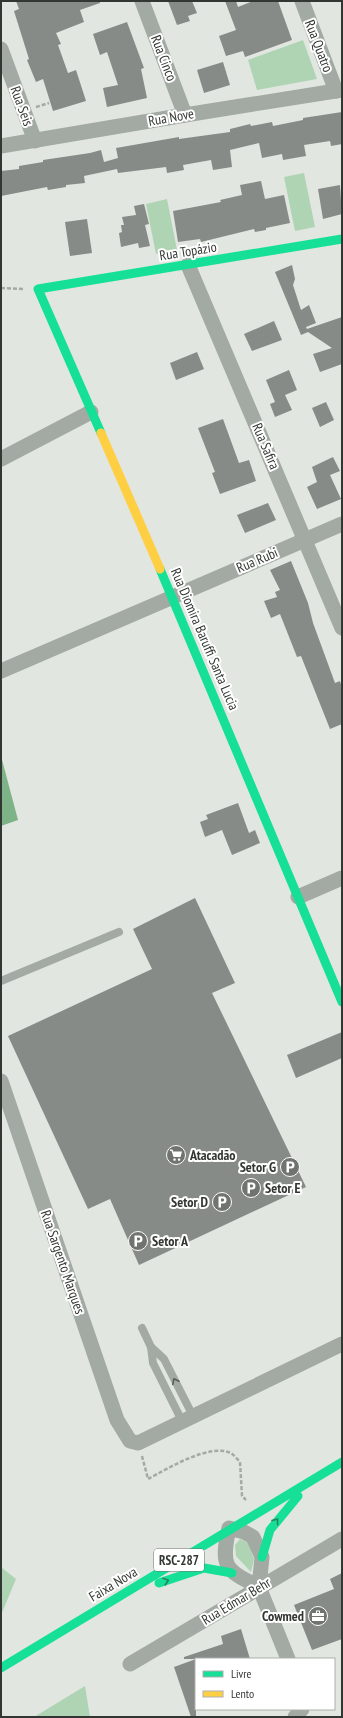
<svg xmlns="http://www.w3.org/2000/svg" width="343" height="1718" font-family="'PT Sans Narrow',sans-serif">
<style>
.green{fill:#afd4b4}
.water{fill:#7eb287}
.building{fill:#878b87}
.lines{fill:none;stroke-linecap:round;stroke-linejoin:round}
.path{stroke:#a5aaa5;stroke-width:2.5;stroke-dasharray:4 2;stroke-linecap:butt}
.lane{stroke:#a2aaa3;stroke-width:8}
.street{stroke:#a2aaa3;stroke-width:15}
.fast{stroke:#16e098;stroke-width:9}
.slow{stroke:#ffcf43;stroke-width:9}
.oneway{stroke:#5a5f5a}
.oneway2{stroke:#268360}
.labels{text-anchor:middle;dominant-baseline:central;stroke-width:4;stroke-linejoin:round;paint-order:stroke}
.shield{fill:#fff;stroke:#707370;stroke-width:1}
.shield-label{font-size:13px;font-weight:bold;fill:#333733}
.street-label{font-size:14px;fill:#333733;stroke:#fff}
.poi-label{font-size:14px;font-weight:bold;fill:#333733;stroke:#fff;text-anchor:start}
</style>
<rect width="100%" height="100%" fill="#e1e6e1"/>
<g class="green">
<polygon points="303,40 317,79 257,90 248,60"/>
<polygon points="304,173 315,227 295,231 284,177"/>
<polygon points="167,199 177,250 156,254 146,204"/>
<polygon points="240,1539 248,1543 254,1559 251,1572 236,1556 235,1545"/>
<polygon points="1,1567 16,1579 1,1615"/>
<polygon points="85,1686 90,1717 34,1717"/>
</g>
<polygon class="water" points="1,756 18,820 1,826"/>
<g class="building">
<polygon points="16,1 100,1 100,3 80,10 84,22 56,33 61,44 58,45 68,73 76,70 86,101 53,111 43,79 36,82 27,60 29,59 14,11 19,9"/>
<polygon points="168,1 192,1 197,13 188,16 190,21 177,25"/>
<polygon points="225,1 236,1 238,7 253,1 278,1 292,40 245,57 243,51 226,56 219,36 236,30"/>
<polygon points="127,22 144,68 141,69 147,98 107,107 103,88 118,85 107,52 100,55 93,34"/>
<polygon points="223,62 230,85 204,93 197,70"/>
<polygon points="342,112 342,144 331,146 330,141 304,145 306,156 283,160 282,154 262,158 259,143 230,150 232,167 213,170 211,160 183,165 184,170 167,173 166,167 118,173 117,169 84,176 85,183 66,185 66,187 48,190 47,187 1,196 1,171 19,169 19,166 43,162 43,160 90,153 101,150 104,162 118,158 116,148 179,137 179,139 230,132 230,129 250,124 251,126 272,122 273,126 303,120 303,118"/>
<polygon points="261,181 265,199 284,195 290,223 266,228 266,230 255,232 254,229 201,242 200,239 178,242 173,211 221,202 220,200 242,195 240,185"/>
<polygon points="340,185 342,214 323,219 318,189"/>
<polygon points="144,204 149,224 145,225 150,246 139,248 138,243 121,247 119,233 122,232 121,225 124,225 122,217 136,215 134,206"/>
<polygon points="87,219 92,253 70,256 65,222"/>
<polygon points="292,265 295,279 293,285 301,310 309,305 316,323 306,327 307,329 342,317 342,364 320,372 313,354 332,348 308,332 301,335 275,272"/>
<polygon points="274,321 282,340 252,351 244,334"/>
<polygon points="197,352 204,369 176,380 170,363"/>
<polygon points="289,370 297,390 285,395 292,410 275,417 270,404 275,402 266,380"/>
<polygon points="326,402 334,420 320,427 312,408"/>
<polygon points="223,419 239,463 249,460 256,481 220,494 212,473 215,472 198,428"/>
<polygon points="333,457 340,471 330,475 341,499 317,509 307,487 317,482 312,467"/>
<polygon points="268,503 276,520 245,533 237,515"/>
<polygon points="291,561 308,603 313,623 335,683 340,681 342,688 342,724 330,729 301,656 297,657 280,614 271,618 264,601 277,597 275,592 280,590 270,570"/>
<polygon points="238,803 249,833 255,830 260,843 232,855 222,830 205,837 200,822 208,819 206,815"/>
<polygon points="195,898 235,983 212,993 306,1187 139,1265 110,1199 88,1209 8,1036 152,969 133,929"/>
<polygon points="342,1032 342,1058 296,1078 287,1055"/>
<polygon points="342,1573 342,1639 312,1650 294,1605 334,1589 330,1579"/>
<polygon points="241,1629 250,1659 184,1659 184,1657 223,1644 221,1636"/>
<polygon points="196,1659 196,1717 191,1717 174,1667"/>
</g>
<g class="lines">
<g class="path">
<polyline points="36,107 49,103"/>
<polyline points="1,288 23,289"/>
<path d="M142,1456L148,1479C167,1469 209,1443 231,1453C234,1455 237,1459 240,1462L242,1496L246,1500"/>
</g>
<g class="lane">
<polyline points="1,981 119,932"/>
<polyline points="142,1328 151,1347 153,1363 182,1421"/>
<polyline points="151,1347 164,1359 193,1416"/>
</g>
<g class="street">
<polyline points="142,1 185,115"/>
<polyline points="302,1 336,91"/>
<polyline points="1,49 35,141"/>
<polyline points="1,146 185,115 342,90"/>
<polyline points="188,265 342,628"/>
<polyline points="1,459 91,412"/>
<polyline points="1,671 342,524"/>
<polyline points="298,897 342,878"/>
<polyline points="1,1081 117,1420 130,1441 138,1443 342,1344"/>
<path d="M259,1587C226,1570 220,1568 229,1528L244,1532L253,1537L262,1557L259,1587L288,1659"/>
<polyline points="130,1664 342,1539"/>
<polyline points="295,1717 302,1709"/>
</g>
<g class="fast">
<polyline points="101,433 38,289 342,239"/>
<polyline points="160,569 342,1002"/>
<polyline points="262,1557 270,1530 298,1496"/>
<polyline points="159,1583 204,1568 232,1573"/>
<polyline points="1,1668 342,1462"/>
</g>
<polyline class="slow" points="101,433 160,569"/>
</g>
<defs><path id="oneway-chevron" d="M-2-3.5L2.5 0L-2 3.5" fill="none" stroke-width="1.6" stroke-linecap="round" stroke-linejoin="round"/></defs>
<use class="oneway" href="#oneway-chevron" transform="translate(175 1381) rotate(-117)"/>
<g class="oneway2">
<use href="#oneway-chevron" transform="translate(276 1521) rotate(-53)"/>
<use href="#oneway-chevron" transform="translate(166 1581) rotate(-18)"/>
</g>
<defs>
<g id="supermarket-disc" transform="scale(1)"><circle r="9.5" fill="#707470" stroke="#fff"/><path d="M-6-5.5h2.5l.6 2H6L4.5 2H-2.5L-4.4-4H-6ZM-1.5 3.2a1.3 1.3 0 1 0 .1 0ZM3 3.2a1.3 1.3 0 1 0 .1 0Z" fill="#fff"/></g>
<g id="parking-disc" transform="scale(1)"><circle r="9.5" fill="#707470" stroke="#fff"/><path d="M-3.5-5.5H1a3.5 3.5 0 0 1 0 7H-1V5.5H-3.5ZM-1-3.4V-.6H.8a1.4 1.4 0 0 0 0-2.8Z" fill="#fff"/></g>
<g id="office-disc" transform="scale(1)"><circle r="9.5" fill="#707470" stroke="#fff"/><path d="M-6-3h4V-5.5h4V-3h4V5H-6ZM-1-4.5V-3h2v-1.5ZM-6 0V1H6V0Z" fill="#fff"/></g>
</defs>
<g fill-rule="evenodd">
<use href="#supermarket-disc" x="176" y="1155"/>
<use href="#parking-disc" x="290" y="1167"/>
<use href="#parking-disc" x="251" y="1188"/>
<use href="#parking-disc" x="222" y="1202"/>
<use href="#parking-disc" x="138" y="1241"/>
<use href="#office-disc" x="318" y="1616"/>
</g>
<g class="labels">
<rect class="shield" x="154" y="1549" width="50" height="22" rx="3"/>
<g class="shield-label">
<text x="179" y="1560">RSC-287</text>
</g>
<g class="street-label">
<text transform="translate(319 46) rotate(69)">Rua Quatro</text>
<text transform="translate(164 58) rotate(69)">Rua Cinco</text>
<text transform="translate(22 106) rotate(70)">Rua Seis</text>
<text transform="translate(171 117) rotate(-10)">Rua Nove</text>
<text transform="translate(188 251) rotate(-9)">Rua Topázio</text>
<text transform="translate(266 446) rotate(67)">Rua Safira</text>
<text transform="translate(257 560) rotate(-23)">Rua Rubi</text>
<text transform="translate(205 639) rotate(67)">Rua Diomira Baruffi Santa Lucia</text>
<text transform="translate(63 1262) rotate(71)">Rua Sargento Marques</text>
<text transform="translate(113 1584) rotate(-31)">Faixa Nova</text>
<text transform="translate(236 1601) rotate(-31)">Rua Edmar Behr</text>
</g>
<g class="poi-label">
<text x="190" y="1155">Atacadão</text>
<text x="276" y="1167" text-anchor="end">Setor G</text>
<text x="265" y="1188">Setor E</text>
<text x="208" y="1202" text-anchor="end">Setor D</text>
<text x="152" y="1241">Setor A</text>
<text x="304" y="1616" text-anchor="end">Cowmed</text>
</g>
</g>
<rect width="343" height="1718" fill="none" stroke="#333733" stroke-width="4"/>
<rect x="195" y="1658" width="140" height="52" fill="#ffffff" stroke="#adafad"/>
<rect x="203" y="1671" width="20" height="6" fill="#16e098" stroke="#adafad"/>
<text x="231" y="1678" font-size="12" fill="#333733">Livre</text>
<rect x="203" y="1691" width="20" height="6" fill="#ffcf43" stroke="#adafad"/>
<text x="231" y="1698" font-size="12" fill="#333733">Lento</text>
</svg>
